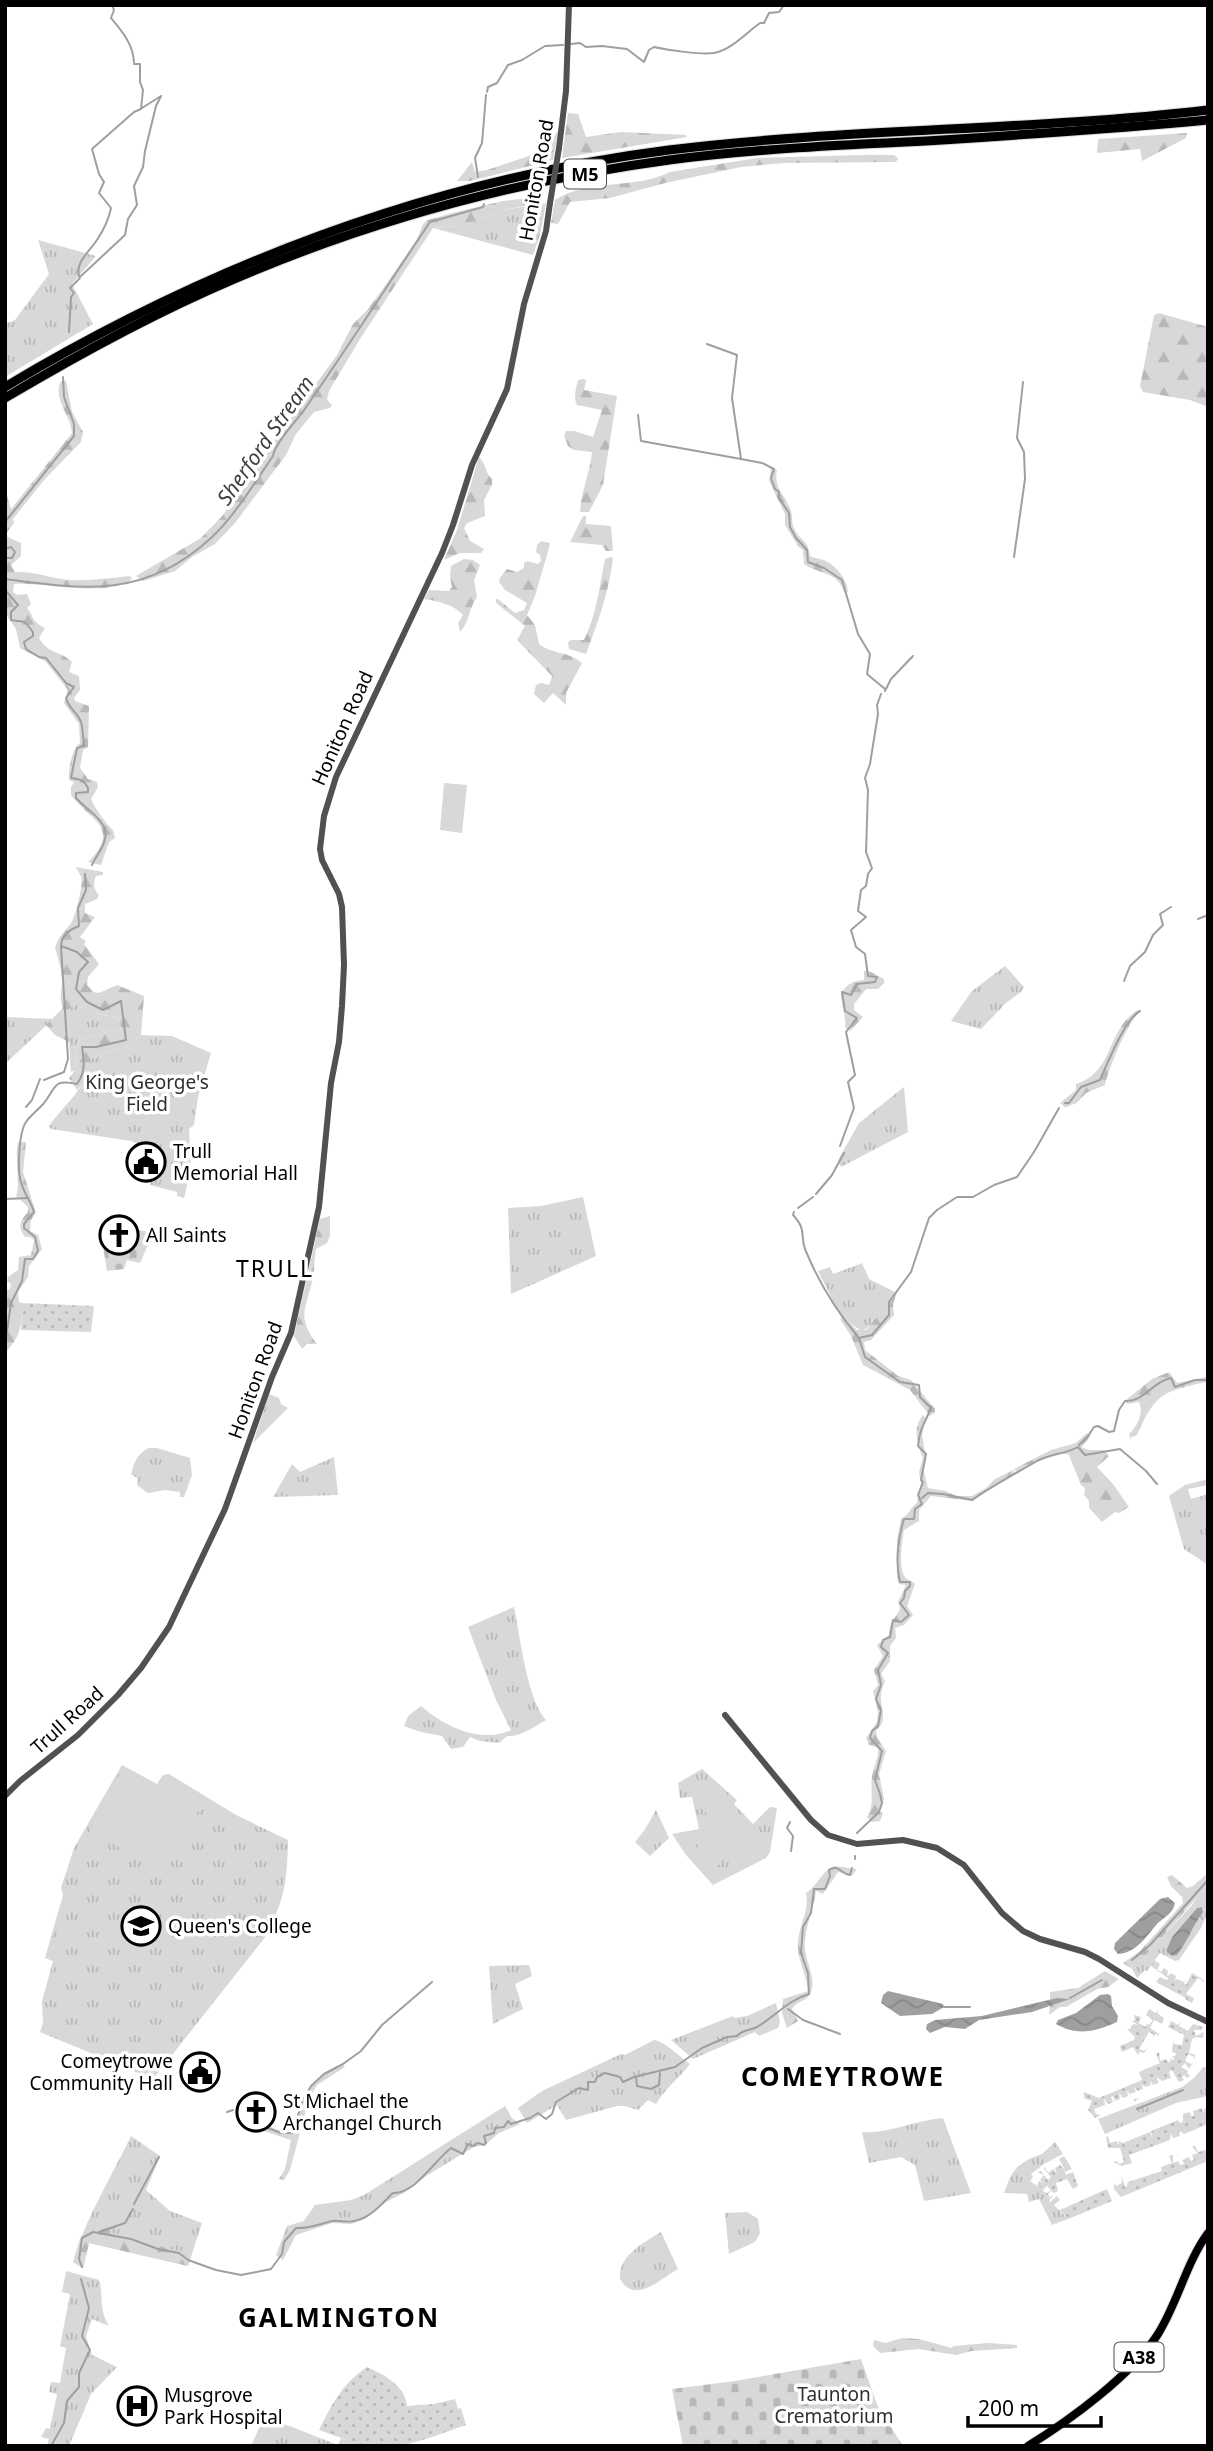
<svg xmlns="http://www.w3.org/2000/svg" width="1213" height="2451" font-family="'Noto Sans',sans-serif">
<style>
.grass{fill:url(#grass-tufts);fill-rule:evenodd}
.forest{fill:url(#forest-firs)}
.cemetery{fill:url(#cemetery-stones)}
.garden{fill:url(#garden-dots)}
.pitch{fill:#d8d8d8}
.water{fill:url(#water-waves)}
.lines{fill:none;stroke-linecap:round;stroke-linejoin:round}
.stream{stroke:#9f9f9f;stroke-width:2}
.primary-casing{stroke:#dbdbdb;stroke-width:10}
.motorway-casing{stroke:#dbdbdb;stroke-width:11}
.tertiary{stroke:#515151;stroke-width:6}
.primary{stroke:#000;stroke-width:8}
.motorway{stroke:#000;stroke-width:9}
.tertiary-bridge{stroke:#515151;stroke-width:6}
.labels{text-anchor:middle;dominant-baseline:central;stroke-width:7;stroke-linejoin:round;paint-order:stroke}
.shield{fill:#fff;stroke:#4c4c4c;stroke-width:2}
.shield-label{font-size:18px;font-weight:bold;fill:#000}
.street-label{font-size:19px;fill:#000;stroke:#fff}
.park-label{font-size:19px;fill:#2f2f2f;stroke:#fff}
.poi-label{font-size:19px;fill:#000;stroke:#fff;text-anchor:start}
.water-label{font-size:21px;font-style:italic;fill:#404040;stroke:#fff}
.quarter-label{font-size:23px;letter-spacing:2px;fill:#000;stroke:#fff}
.district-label{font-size:26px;font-weight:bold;letter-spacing:2px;fill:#000;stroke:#fff}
</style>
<defs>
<pattern id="grass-tufts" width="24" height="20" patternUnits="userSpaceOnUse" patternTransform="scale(1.75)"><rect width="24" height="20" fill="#d8d8d8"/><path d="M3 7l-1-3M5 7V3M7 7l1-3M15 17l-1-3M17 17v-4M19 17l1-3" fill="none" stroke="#b8b8b8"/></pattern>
<pattern id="forest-firs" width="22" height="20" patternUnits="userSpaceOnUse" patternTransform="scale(1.75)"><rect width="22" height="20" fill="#d8d8d8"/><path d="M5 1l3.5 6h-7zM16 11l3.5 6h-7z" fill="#b8b8b8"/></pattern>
<pattern id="cemetery-stones" width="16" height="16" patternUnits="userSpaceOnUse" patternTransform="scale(1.75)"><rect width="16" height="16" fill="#d8d8d8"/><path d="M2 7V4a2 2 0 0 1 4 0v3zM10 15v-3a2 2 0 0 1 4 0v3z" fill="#b8b8b8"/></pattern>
<pattern id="garden-dots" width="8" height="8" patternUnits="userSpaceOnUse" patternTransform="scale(1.75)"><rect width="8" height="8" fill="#d8d8d8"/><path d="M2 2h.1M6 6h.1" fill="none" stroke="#b8b8b8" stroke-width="1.8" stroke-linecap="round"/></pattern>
<pattern id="water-waves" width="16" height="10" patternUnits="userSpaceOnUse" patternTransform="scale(1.75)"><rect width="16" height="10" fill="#9f9f9f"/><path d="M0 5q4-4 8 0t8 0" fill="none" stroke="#878787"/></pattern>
</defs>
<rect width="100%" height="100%" fill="#fff"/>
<g class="grass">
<polygon points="546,203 540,235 533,255 433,228 461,226 503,210"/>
<polygon points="38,240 96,256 72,284 93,324 5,377 5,324 15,320 49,274"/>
<polygon points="1005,966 1024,987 1021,992 1007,1002 981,1029 951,1021 972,991"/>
<polygon points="75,1004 93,1013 119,1018 121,1027 120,1032 113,1030 80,1040 77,1048 76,1070 71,1072 67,1016 67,1011"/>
<polygon points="5,1017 53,1019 5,1064"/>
<path d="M141,1035L172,1036L211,1053L198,1097L194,1125L189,1129L191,1169L184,1198L177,1196V1192L150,1185L158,1153L131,1141L51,1129L49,1126C67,1101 86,1090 92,1058L128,1046Z"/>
<polygon points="904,1087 908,1132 841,1167 838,1160 859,1123"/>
<polygon points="583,1197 596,1256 511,1294 508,1208 541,1206"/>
<path d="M862,1263L869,1279L893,1291C885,1297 887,1303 883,1311C879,1318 869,1328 862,1331L842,1319L818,1271L830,1267L833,1274Z"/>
<polygon points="269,1394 279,1398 281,1404 288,1408 253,1443"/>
<path d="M149,1448H157L190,1458L192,1475L184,1497H180V1492L165,1490L148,1493L137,1485L138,1479L131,1474C134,1463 137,1453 149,1448Z"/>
<polygon points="334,1457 338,1495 273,1497 292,1464 300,1472"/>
<polygon points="1208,1479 1208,1485 1188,1489 1191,1499 1208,1494 1208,1565 1184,1549 1169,1496 1185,1485"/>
<path d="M514,1607C520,1635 527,1700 546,1720C534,1727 520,1737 507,1736L499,1743L480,1741L470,1737L463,1747L451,1749L442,1736L421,1732L404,1726L408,1716L421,1706C445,1727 481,1744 511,1730L496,1700L468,1627Z"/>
<path d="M122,1765L157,1784L163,1775L169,1774L236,1815L288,1840C287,1883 285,1901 263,1940L153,2079L40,2032L43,2023L42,2001L53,1961L45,1958L63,1895L61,1888L74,1848Z"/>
<polygon points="702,1769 737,1800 734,1804 753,1824 770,1807 777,1808 770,1852 766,1858 713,1885 686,1855 672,1834 699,1829 692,1797 680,1798 678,1783"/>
<polygon points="656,1810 669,1838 650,1856 635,1842 644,1831"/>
<path d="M1208,1883V1912L1201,1928L1179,1960L1175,1961L1160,1953L1147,1971L1145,1970L1137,1978L1132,1969L1191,1906ZM1202,1907L1203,1910L1177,1955L1172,1956L1166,1951L1172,1937L1197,1908Z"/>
<polygon points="529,1965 532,1976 515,1984 523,2009 493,2024 489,1966"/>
<polygon points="776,2003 780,2022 778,2028 759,2036 755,2032 693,2059 671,2040 733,2016 734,2018 747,2016"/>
<path d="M654,2040C664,2041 680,2057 690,2064C680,2077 663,2091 656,2104L648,2100L638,2110L625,2106H617L566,2120L557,2105L527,2123L518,2108L542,2091L621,2054L625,2055Z"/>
<polygon points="1203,2067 1208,2067 1208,2096 1176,2103 1105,2134 1098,2119 1182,2087 1194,2078"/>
<polygon points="505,2106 512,2118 520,2124 499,2133 485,2145 474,2147 454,2159 413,2184 404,2193 386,2202 365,2219 351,2224 332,2223 296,2235 283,2260 276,2255 287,2226 304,2221 315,2205 351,2200 364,2195"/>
<path d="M943,2118L971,2193L924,2201L915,2165L901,2157L869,2163L862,2132C889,2134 916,2120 943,2118Z"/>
<path d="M131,2136L160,2156L146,2190L170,2211L202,2223L188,2266L89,2243L83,2268L73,2262C86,2217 111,2178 131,2136Z"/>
<polygon points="1055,2142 1063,2154 1044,2164 1031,2174 1033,2177 1030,2181 1042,2189 1050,2199 1049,2203 1057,2196 1060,2200 1054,2205 1068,2219 1052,2225 1039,2199 1029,2202 1027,2194 1004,2193 1010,2177 1017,2167 1029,2159 1042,2154"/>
<polygon points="747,2212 758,2219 760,2233 755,2242 729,2254 725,2213"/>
<path d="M661,2232L678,2269C660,2279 635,2305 620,2279C618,2256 643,2243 661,2232Z"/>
<path d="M66,2271L99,2280C104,2295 98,2309 109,2326L92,2319L86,2336L92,2355L117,2367L91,2394L69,2446H47L49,2439L41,2437L46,2428L50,2429L57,2394L49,2392L51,2382L60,2383L66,2348L60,2346L70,2294L62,2292Z"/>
<polygon points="263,2419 279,2422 338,2445 341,2438 375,2446 251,2446"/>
</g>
<g class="forest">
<polygon points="568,113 578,114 586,137 621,132 686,135 687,137 562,158"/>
<polygon points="558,132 553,160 470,181 457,181 472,162 475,172 487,170 550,149 556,133"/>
<polygon points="1187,133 1186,138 1142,161 1140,149 1097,153 1098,139"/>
<path d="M863,155H894L898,158L896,162L784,163L741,167L665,183L610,198L570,202L558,224L551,223L555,200C589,178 634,190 670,172L757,158Z"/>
<polygon points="533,195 541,195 542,203 503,210 461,226 433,228 360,339 329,391 327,400 332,405 330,408 314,412 296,434 286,455 235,523 215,544 192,557 175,571 143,581 136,576 201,538 223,515 245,481 264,460 269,448 337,355 353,324 368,309 387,283 417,239 423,224 428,220 452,213 503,201 520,199"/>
<polygon points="1159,313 1208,327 1208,407 1190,400 1143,392 1140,386 1154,315"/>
<path d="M583,379L586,380L584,390L617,396L603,485L589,512H580C581,491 590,473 592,452L574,450L568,446L564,436L566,431H574L593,437L602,410L577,405C573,396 576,389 578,380Z"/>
<path d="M61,381H66L72,412L83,432L81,442L44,480L13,519L14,523L5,535V489L11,509L72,433C71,416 52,398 61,381Z"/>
<path d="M479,457C486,463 485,473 492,479V485L484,500L485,516L467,523L464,528L470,541L484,549L481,553H460L444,560L457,530Z"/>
<path d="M771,468L777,470C773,489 786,495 791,511C793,517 791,522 794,528C800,542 808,538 810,556C815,559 821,558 826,561C837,567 847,579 848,592L844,593C840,572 818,574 804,564L803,550L798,546L785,525V514L769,481Z"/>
<polygon points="583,516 586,516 586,524 611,526 613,551 606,551 602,545 570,542"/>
<path d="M5,536L21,543V556L11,565L15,572C33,571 51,578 69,580C89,581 110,578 130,576L132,579C110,598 44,582 14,584L13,592L17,595L27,594L31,604L27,608C35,618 31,621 45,628L39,638C49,655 60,650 72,662L69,672L79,676L80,690L74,698L75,701L89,706L88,747L83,750L80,768L88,779L97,782L98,787L91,799C94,807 107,825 113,830L115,838L109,842L101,865L88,862C123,827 88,819 71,795V787L74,782L69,780C68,770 72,749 80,743L79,724L64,703L68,690L46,662L20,648L16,629L5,613Z"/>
<path d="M541,541L550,543L549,548L535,596L527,615L535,625L539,644C554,655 568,651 582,663L566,693V705L553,693L544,703L534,694L536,685L541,683L549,685L552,676L517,640L525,626L496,603V599H498L515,613L524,610L527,603L505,590L499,582L500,578L507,569L517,572L524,568V563L527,561L538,564L541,561L540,555L536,552L537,545Z"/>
<path d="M611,557L613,558C609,592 598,622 586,654L569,649L568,642L571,640H584C597,613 599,589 605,559Z"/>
<path d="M464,559L473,560L480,565L474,580L477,597C469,607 470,622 460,632L458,623L463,615C454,605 438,601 424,599L429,590L449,591L452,587L450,578L451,566Z"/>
<path d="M76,867L103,872V875L96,876C93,884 93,888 99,895L97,899L85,904V913L95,917L80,937L86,941L84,944L99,964L88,977L87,985L94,992L99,993L117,985L144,996L141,1035L128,1046L92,1058L89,1078L77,1090L69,1078L76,1069L77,1048L80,1040L113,1030L120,1032L121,1027L119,1018L93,1013L75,1004L67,1011L69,1042L55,1035L46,1025L63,1008C58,998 63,988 62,978C61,967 58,958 55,948C58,937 63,933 70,925C75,918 84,885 81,876C79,873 77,870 76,867Z"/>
<path d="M864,971H869L884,979V983L878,989H866L854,1004V1010L863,1017L850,1031L845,1028C847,1020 841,1004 841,993C847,985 853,980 864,980Z"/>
<path d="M1138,1010L1139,1013C1128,1021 1108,1070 1105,1085L1086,1093L1077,1103L1065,1107L1060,1103L1076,1090V1084C1115,1072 1106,1029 1138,1010Z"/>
<path d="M18,1142H26L23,1172L36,1213L31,1220L30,1231L38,1235L42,1249L29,1266L28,1277L18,1292L19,1302L22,1303C22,1324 21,1337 5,1353V1291L10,1289L11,1284L7,1281L8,1277L18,1270L19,1257L31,1255L34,1240L30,1237H25C17,1226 20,1221 28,1212V1207L16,1196C21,1185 14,1159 18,1142Z"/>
<path d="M330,1216V1236L327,1243L316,1249C314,1260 315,1271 312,1282C305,1310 297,1318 317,1344H307L302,1349L294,1336L320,1219Z"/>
<polygon points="893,1291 897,1293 893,1304 894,1315 871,1340 864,1342 865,1350 898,1376 911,1380 935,1409 935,1412 930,1416 910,1390 863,1365 851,1336 840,1319 845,1319 857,1330 866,1330 882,1312 888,1295"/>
<path d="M1169,1372L1177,1383L1206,1377L1208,1379L1206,1382C1162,1392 1156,1393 1137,1435L1130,1438L1129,1434C1138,1425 1144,1413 1139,1402L1127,1404L1126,1400L1152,1379Z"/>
<path d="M923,1415L926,1419L922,1435L926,1459L923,1468L928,1488L946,1491L956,1496H972L986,1488L995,1479L1013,1470L1016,1474L995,1485L973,1501L931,1496L919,1510V1521L904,1530C902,1541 898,1569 905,1577C908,1580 912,1581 915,1584L907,1606L913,1615L904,1625L895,1628L896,1638L890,1646V1661L881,1674L885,1681C883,1687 880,1692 881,1699C882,1712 887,1721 876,1731L877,1737L886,1751L879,1774L884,1799L880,1811L883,1813L880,1821L872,1822L867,1817C875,1804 870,1792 872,1777C873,1767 879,1759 878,1748L869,1745L866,1738L877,1722L878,1711L873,1691L878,1685L874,1670L883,1656L877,1645L889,1635C889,1622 895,1619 900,1609L898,1602L906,1585L899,1584L897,1578V1540L901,1519C909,1515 910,1508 917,1503L921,1483L919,1472L923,1458C917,1443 912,1429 923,1415Z"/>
<path d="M1087,1433L1091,1436L1081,1447L1089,1450H1104L1109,1456L1097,1467L1113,1484L1129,1507L1119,1513L1115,1512L1102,1522L1089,1508V1501L1084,1495L1085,1488L1081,1485L1069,1455C1054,1448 1031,1466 1017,1473L1014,1469L1051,1450L1076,1443Z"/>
<path d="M834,1866L857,1869L852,1876L838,1872L823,1894L816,1891C814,1910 804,1928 805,1947C805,1962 819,1982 809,1996C804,2002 796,2001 792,2009L798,2021L787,2028L782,2013L783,1999L808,1991C807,1976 798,1961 798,1947C797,1927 810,1913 806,1893C817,1886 822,1871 834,1866Z"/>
<polygon points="1208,1873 1208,1883 1200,1894 1138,1964 1132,1969 1123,1963 1140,1951 1183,1903 1182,1897 1171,1886 1167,1877 1172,1875 1187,1888 1193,1886"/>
<polygon points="1105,1971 1119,1979 1108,1987 1097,1989 1066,2007 1060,2007 1049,2015 1050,2004 1069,1998 1050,2000 1050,1992 1078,1988"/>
<path d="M342,2064L345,2067L317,2085L309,2099L290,2170L284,2180L279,2179L285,2169L291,2140L261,2130L256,2124L260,2122L275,2129L291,2133L294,2130C300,2097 310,2077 342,2064Z"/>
<polygon points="106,2228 109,2232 135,2237 168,2249 180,2250 191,2257 188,2266 89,2243 83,2268 73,2262 81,2236"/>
<polygon points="902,2338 919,2339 952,2348 953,2346 988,2343 1017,2345 1017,2348 972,2351 956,2355 919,2349 880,2353 873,2346 874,2340 886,2343"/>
</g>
<g class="cemetery">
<polygon points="119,1225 148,1232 151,1234 151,1238 140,1263 127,1260 124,1269 107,1271 102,1240 108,1238"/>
<polygon points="861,2359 878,2407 903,2446 683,2446 672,2389 735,2381"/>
</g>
<g class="garden">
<polygon points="22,1303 94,1306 91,1332 21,1330"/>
<polygon points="1154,1960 1160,1964 1157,1970 1161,1972 1164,1968 1168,1971 1167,1977 1171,1973 1176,1976 1175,1981 1177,1979 1184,1982 1186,1980 1184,1983 1186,1985 1192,1973 1204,1980 1203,1983 1202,1980 1198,1978 1186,1994 1194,1998 1192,2003 1186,2000 1186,1998 1156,1982 1160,1977 1167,1980 1168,1978 1151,1966"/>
<polygon points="1159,2008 1157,2013 1164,2018 1162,2024 1154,2020 1150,2028 1159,2034 1159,2036 1156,2034 1152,2039 1154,2035 1149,2032 1139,2049 1144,2051 1147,2048 1145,2052 1142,2053 1140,2051 1138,2055 1133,2047 1122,2052 1120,2046 1134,2040 1135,2037 1127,2029 1130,2029 1133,2024 1138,2025 1132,2021 1135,2020 1134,2015 1141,2017 1139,2023 1145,2027 1147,2024 1149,2025 1153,2020 1146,2015 1149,2009 1156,2013"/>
<polygon points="1182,2020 1179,2026 1188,2031 1193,2024 1203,2027 1202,2030 1194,2030 1196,2036 1204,2032 1203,2038 1196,2037 1192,2039 1189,2053 1195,2055 1196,2053 1194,2060 1194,2057 1188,2054 1185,2061 1191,2064 1193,2062 1189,2069 1185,2063 1181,2067 1188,2071 1187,2073 1190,2076 1187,2078 1184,2075 1182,2077 1184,2080 1179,2082 1172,2070 1169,2072 1171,2078 1162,2081 1157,2077 1158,2083 1153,2085 1150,2080 1151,2085 1145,2087 1142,2084 1143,2089 1138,2091 1134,2087 1136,2092 1130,2094 1133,2099 1138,2098 1135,2102 1127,2090 1128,2096 1123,2098 1119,2093 1120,2099 1115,2101 1113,2096 1111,2097 1113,2102 1108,2104 1104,2099 1105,2105 1094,2109 1096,2114 1101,2115 1095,2118 1088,2110 1092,2101 1084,2098 1084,2092 1099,2098 1142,2080 1139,2072 1160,2063 1156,2054 1159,2052 1160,2061 1166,2059 1168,2062 1171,2061 1170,2058 1173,2060 1174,2058 1172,2056 1175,2056 1176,2053 1172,2052 1173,2041 1174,2044 1182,2045 1184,2035 1168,2027 1171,2021 1178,2025"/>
<polygon points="1202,2108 1204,2113 1204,2109 1208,2108 1208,2124 1184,2134 1179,2130 1180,2136 1173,2138 1171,2133 1170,2140 1129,2155 1132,2163 1122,2166 1113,2162 1117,2161 1119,2164 1124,2162 1120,2148 1108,2148 1106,2137 1108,2136 1110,2143 1117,2141 1119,2145 1119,2141 1123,2143 1150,2132 1153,2138 1151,2131 1178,2120 1180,2123 1183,2122 1183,2114 1190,2112 1191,2116 1194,2116 1193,2111"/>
<polygon points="1195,2146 1198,2152 1208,2149 1208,2161 1121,2197 1114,2189 1114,2183 1116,2186 1122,2183 1121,2176 1126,2188 1128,2182 1162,2171 1161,2167 1172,2163 1169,2156 1173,2155 1173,2163 1178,2161 1180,2165 1184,2164 1182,2160 1189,2157 1191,2161 1194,2160 1192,2155 1198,2153 1192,2147"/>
<polygon points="1064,2156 1072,2169 1065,2172 1066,2175 1073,2172 1078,2186 1073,2189 1067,2179 1056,2183 1058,2191 1054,2193 1051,2191 1048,2194 1050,2197 1053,2196 1051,2199 1044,2192 1047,2193 1051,2190 1047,2186 1043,2190 1037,2185 1039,2181 1044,2183 1040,2180 1044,2175 1038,2172 1041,2171 1048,2180 1051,2177 1044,2169 1044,2166 1048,2173 1053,2169 1052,2167 1057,2174 1055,2168 1060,2165 1065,2170 1059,2159"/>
<polygon points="1107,2189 1112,2201 1068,2219 1060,2210"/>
<path d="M367,2367C384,2375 405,2385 407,2406L434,2404L455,2399L458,2409L461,2408L466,2425C445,2432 420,2442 399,2446C373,2450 344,2439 319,2430C332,2404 342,2384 367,2367Z"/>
</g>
<g class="pitch">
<polygon points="444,783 467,785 462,833 440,830"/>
<polygon points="119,1775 157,1795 167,1779 204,1800 173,1860 158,1852 151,1863 89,1832"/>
<polygon points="718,1786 733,1800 714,1820 699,1806"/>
<polygon points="731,1806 770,1841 747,1865 709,1830"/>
<polygon points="707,1837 727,1855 714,1870 693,1851"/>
</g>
<g class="water">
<path d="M1168,1897L1175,1903C1173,1914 1164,1917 1157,1924C1146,1937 1136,1953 1118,1954L1114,1949L1115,1943L1160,1899Z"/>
<path d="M1202,1907L1203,1912C1192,1927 1187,1942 1177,1955L1172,1956L1166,1951L1172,1937L1197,1908Z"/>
<polygon points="888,1991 943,2004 944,2007 932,2014 900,2016 881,2003 883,1995"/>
<path d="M1108,1994L1111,1996L1112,2006L1118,2016L1117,2022C1095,2032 1077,2036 1056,2024L1058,2020L1076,2013L1100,1995Z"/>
<polygon points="1057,1998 1070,1999 1032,2012 979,2020 965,2029 945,2027 930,2033 926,2029 927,2024 935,2020 982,2016"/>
</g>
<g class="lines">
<g class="stream">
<path d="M571,44L580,43L586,47L602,46L627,49L644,62L649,50L654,47C668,50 701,55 714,53C731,50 746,33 760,23H764L769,13L779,12L784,5"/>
<polyline points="487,92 488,87 497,83 508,65 522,60 545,46 563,45"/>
<polyline points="478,177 475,158 482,143 486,95"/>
<polyline points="81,276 125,235 128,219 137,205 134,186 143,167 145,151 156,106 161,96 142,108"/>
<path d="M69,332L71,297L74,293L70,288L80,278C73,264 90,251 97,240C103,231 109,218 111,208L99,193L104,182L99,174L92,149L134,112L141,109L143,90L140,82V64H134C134,45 122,31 111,18L114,10L112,5"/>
<polyline points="707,344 737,355 732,398 741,459 762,463 774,469 771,478 775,489 779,492 779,498 789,513 790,527 796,538 807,550 808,562 824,568 842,580 858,634 870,654 867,674 885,689"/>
<polyline points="638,415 641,441 741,459"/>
<polyline points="5,522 74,436 74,424 64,397 63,377"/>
<polyline points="5,549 11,547 15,552 12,558 5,558"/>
<polyline points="1014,557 1025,479 1024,452 1017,438 1023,382"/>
<path d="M5,579C86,590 146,598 211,538C234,517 255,482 273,456C274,445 294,423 302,413C346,350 387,286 430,222L483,207L484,204"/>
<path d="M5,590L18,605L11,612V620L25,622L33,632V636L24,642L26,649L39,657L46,658L66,683L74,687L66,698C68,708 78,713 81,722C83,728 83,739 84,746L77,748L71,778C79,779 84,780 88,788V792L76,793V798C85,809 110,822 105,839C103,849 96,856 92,865"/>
<polyline points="885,691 891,679 913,656"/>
<polyline points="1198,919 1208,915"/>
<polyline points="1124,981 1130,966 1145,952 1153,935 1163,925 1160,914 1171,907"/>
<polyline points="44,1080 64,1072 68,1059 61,947"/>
<path d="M1065,1103H1069L1081,1087L1100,1080C1108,1062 1125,1019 1140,1011"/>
<polyline points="26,1107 32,1100 40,1079"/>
<polyline points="840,1146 854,1108 848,1082 855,1075 846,1032 857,1018 845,1011 842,992 851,995 857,984 875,982 877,977 868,976 865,954 856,947 851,930 866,917 858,911 861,890 866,886 868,874 872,868 866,852 868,790 865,778 870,764 878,714 877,705 881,694"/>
<polyline points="5,1152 5,1170"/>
<polyline points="816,1194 832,1175 844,1153"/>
<polyline points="5,1199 28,1198"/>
<polyline points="798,1208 813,1197"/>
<path d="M794,1212L793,1215C807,1230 800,1235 805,1249C818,1281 837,1312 859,1338"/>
<path d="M5,1345L11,1303L22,1281L25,1259H33L38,1251L35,1237L24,1228V1224L34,1212C31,1201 23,1192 21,1182C17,1170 19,1132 26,1122C30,1116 39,1109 44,1103C57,1086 53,1079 77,1084C86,1072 84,1060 82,1047H96L126,1040L121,1001L103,1010L87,1002L76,989L79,972L88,962L77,952L61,946C61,936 70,929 79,926L78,908L86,890L85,874"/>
<path d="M1079,1445L1088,1436L1094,1427L1098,1426L1109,1432L1114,1431L1119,1410L1125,1401C1143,1403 1153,1381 1171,1378L1175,1387L1195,1380H1208"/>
<path d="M922,1498L928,1493L943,1494L972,1500C992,1486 1015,1474 1037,1461C1050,1454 1066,1454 1078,1447L1085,1455L1120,1449L1146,1471L1157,1484"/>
<polyline points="790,1822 787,1828 793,1836 791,1851"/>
<path d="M857,1833L879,1812L882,1803L880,1794L875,1780L882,1751L870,1738L872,1731L878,1726L881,1710L876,1699L881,1685L878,1670L888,1653L881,1647L883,1640L890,1637L893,1620L901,1622L909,1615L900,1603L904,1598L905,1591L910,1586V1582H900C895,1562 898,1538 904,1519H914L915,1509L922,1504L918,1495L923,1482L921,1480L926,1454L918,1446C920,1427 924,1425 931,1408L920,1397L919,1385L900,1382L865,1357L859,1338L872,1335L889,1315V1302L911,1272L929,1218L937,1210L957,1197H973L994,1185L1017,1177L1034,1152L1059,1108"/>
<polyline points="855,1859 855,1856"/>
<polyline points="1132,1960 1150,1945 1208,1880"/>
<polyline points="1070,1998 1102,1980"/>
<polyline points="944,2007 970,2007"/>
<polyline points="788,2009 803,2020 840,2034"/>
<polyline points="636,2077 637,2086 651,2089 659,2085 660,2073"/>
<polyline points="1137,2109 1183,2090"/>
<polyline points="227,2112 233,2110"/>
<polyline points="260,2125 281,2133 293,2133 302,2102 311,2086 324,2074 343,2064 361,2051 382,2025 432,1982"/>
<polyline points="134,2204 159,2157"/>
<polyline points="99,2232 125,2223 133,2209"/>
<path d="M82,2267L79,2259L82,2238L93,2232L131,2239L158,2249L179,2253L188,2260L216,2270L241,2275L271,2269L282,2254L284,2242L296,2228C309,2229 319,2224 332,2221C339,2220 347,2223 354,2221C371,2218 381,2204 393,2193C415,2194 434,2161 451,2148L463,2154L468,2144L473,2146L478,2143L484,2145L486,2143L484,2136L494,2133L495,2128L504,2127L508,2121L511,2124L530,2118L538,2113L546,2119L552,2114L556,2102L579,2088L588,2090V2082H595L597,2077L605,2073L620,2077L623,2082L634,2077L675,2067L702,2048L727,2037L737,2036C743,2029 749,2031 757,2027C776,2016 788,2000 809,1994L808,1973L801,1953L803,1927L811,1913L814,1889H825L830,1876L829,1870C840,1864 840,1874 850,1875L852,1868"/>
<polyline points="51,2446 64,2423 67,2401 79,2387 79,2373 90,2350 82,2336 89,2308 81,2279"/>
</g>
<g class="primary-casing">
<path id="primary" d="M1028,2446C1070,2420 1132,2375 1158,2334C1178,2302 1186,2263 1208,2233"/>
</g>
<g class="motorway-casing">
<g id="motorway">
<path d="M5,387C209,265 433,180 669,150C848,128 1029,131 1208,110"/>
<path d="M5,398C79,354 154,313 234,279C372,220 520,180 669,160C754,149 840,145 926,141C1020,135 1114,129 1208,120"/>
</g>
</g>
<g class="tertiary">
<polyline points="559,148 566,91 569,5"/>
<polyline points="725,1715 811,1820 828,1835 857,1844 903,1840 937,1848 964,1865 1002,1913 1023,1931 1040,1939 1085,1952 1099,1959 1168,2003 1208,2022"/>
<polyline points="5,1796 20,1781 78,1735 118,1695 141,1668 169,1627 225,1509 272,1377 291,1333 319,1207 331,1083 339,1042 342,1006 344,965 342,907 339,894 322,860 320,849 324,816 336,777 442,553 453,525 472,465 507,389 524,304 546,231 550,203"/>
</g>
<use href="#primary" class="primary"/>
<use href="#motorway" class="motorway"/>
<polyline class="tertiary-bridge" points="550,203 559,148"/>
</g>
<defs>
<g id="civic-ring" transform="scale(2.0125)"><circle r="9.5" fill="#fff" stroke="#000" stroke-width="1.5"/><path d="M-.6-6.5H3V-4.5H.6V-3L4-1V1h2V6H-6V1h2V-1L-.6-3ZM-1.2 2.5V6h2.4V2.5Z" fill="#000"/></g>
<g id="church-ring" transform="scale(2.0125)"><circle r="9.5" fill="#fff" stroke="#000" stroke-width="1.5"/><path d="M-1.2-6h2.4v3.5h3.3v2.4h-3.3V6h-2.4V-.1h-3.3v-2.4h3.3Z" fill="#000"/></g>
<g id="school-ring" transform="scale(2.0125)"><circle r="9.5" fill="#fff" stroke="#000" stroke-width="1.5"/><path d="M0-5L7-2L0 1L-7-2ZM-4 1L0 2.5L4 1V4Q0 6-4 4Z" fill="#000"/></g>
<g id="hospital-ring" transform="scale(2.0125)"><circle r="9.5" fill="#fff" stroke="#000" stroke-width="1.5"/><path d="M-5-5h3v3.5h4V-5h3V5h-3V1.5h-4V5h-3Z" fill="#000"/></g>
</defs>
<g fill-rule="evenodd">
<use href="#civic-ring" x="146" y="1162"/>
<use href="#church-ring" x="119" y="1235"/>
<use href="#school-ring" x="141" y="1926"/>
<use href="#civic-ring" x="200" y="2072"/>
<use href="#church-ring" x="256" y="2112"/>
<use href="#hospital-ring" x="137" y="2406"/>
</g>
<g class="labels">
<g class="shield">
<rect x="564" y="159.5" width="42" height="29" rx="5"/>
<rect x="1114.5" y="2342.5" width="49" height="29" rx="5"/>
</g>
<g class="shield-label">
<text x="585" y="174">M5</text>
<text x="1139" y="2357">A38</text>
</g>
<g class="street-label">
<text transform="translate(536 180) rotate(-80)">Honiton Road</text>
<text transform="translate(342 728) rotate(-66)">Honiton Road</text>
<text transform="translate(255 1380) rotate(-70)">Honiton Road</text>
<text transform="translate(67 1720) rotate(-42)">Trull Road</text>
</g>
<g class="park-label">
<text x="147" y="1082">King George's<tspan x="147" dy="22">Field</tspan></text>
<text x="834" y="2394">Taunton<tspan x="834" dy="22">Crematorium</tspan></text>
</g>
<g class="poi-label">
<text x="173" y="1151">Trull<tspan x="173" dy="22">Memorial Hall</tspan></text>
<text x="146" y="1235">All Saints</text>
<text x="168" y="1926">Queen's College</text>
<text x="173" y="2061" text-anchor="end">Comeytrowe<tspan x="173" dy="22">Community Hall</tspan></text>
<text x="283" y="2101">St Michael the<tspan x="283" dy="22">Archangel Church</tspan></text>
<text x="164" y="2395">Musgrove<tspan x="164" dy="22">Park Hospital</tspan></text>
</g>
<g class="water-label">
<text transform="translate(265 440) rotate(-55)">Sherford Stream</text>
</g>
<g class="quarter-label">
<text x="275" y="1268">TRULL</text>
</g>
<g class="district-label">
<text x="843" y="2076">COMEYTROWE</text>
<text x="339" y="2317">GALMINGTON</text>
</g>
</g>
<rect width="1213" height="2451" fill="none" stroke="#000000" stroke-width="14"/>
<path d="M968 2416v10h133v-10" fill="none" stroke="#000000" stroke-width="3.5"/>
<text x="978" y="2416" font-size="21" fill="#000000" stroke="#ffffff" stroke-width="5" paint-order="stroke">200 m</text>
</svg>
